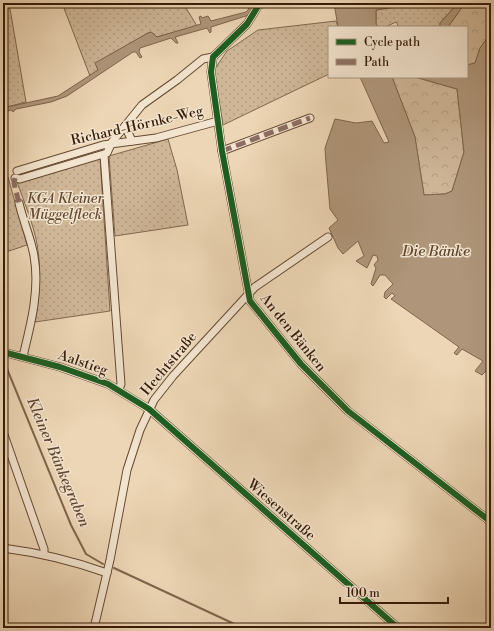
<svg xmlns="http://www.w3.org/2000/svg" width="494" height="631" font-family="'Libre Bodoni',serif">
<style>
.grass{fill:url(#grass-dots);stroke:#82684f}
.forest{fill:url(#forest-crowns);stroke:#82684f}
.water{fill:#af967a;stroke:#7f654c}
.lines{fill:none;stroke-linecap:round;stroke-linejoin:round}
.stream{stroke:#7f654c;stroke-width:2}
.street-casing{stroke:#644a32;stroke-width:9}
.street{stroke:#f3e4cf;stroke-width:7}
.quiet{stroke:#8d6e63;stroke-width:5;stroke-dasharray:10 5;stroke-linecap:butt}
.cycleway-casing{stroke:#f3e4cf;stroke-width:8}
.cycleway{stroke:#1b5e20;stroke-width:6}
.labels{text-anchor:middle;dominant-baseline:central;stroke-width:3;stroke-linejoin:round;paint-order:stroke}
.street-label{font-size:14px;fill:#361b07;stroke:#f3e4cf}
.park-label{font-size:14px;font-style:italic;fill:#644a32;stroke:#f3e4cf}
.water-label{font-size:15px;font-style:italic;fill:#60462f;stroke:#f3e4cf}
</style>
<defs>
<pattern id="grass-dots" width="8" height="8" patternUnits="userSpaceOnUse"><rect width="8" height="8" fill="#ceb697"/><path d="M2 2h.1M6 6h.1" fill="none" stroke="#b29c81" stroke-width="1.8" stroke-linecap="round"/></pattern>
<pattern id="forest-crowns" width="20" height="18" patternUnits="userSpaceOnUse"><rect width="20" height="18" fill="#ceb697"/><path d="M2 6a3 3 0 1 1 6 0M12 15a3 3 0 1 1 6 0" fill="none" stroke="#b29c81"/></pattern>
</defs>
<rect width="100%" height="100%" fill="#edd6b5"/>
<filter id="stains"><feTurbulence type="fractalNoise" baseFrequency=".005" numOctaves="4"/><feColorMatrix values="0 0 0 0 .2 0 0 0 0 .09 0 0 0 0 .02 0 0 0 .5 -.17"/></filter>
<radialGradient id="worn" r=".72"><stop offset=".6" stop-color="#630" stop-opacity="0"/><stop offset="1" stop-color="#630" stop-opacity=".3"/></radialGradient>
<g class="grass">
<polygon points="3,3 9,3 26,102 7,107 3,81"/>
<polygon points="62,3 183,3 197,26 157,37 151,32 148,33 96,63 98,70 90,76"/>
<polygon points="396,3 458,3 440,23 440,27 399,27 396,22 385,27 378,27 376,24 376,10 397,6"/>
<polygon points="336,21 338,27 329,27 329,74 223,125 214,70 227,51 258,30"/>
<polygon points="168,139 177,170 188,225 115,236 109,156"/>
<path d="M100,158L110,311L35,322C39,297 42,270 37,244C33,223 24,202 17,182Z"/>
<polygon points="8,177 27,245 3,253 3,179"/>
</g>
<g class="forest">
<polygon points="465,3 491,3 491,33 480,48 475,63 467,65 467,27 448,27"/>
<polygon points="392,77 415,77 457,89 464,152 452,191 445,194 424,195 415,137"/>
</g>
<g class="water">
<polygon points="250,3 254,3 253,10 249,15 211,27 211,32 210,33 207,28 175,37 178,43 176,43 171,38 140,48 139,52 142,57 140,58 136,52 133,52 67,96 51,102 16,109 13,112 12,110 3,112 3,108 58,96 98,70 95,63 148,33 151,32 157,37 201,24 199,17 201,16 202,18 208,16 211,21 246,12 248,10"/>
<polygon points="334,3 396,3 397,7 376,10 376,24 378,27 338,27"/>
<polygon points="458,3 465,3 448,27 440,27 440,23"/>
<polygon points="491,33 491,366 482,375 475,371 483,361 462,349 457,355 454,353 459,347 391,299 395,296 392,293 386,299 384,297 385,292 393,284 385,275 380,275 373,286 371,284 376,268 374,265 378,260 377,256 373,255 367,268 356,261 364,256 358,241 343,254 338,248 329,228 338,220 330,209 326,163 325,148 335,119 356,123 372,121 384,143 389,142 360,77 392,77 415,137 424,195 445,194 452,191 464,152 457,89 415,77 467,77 467,65 475,63 480,48"/>
</g>
<g class="lines">
<g class="stream">
<polyline points="3,359 71,525 86,554 103,564"/>
<polyline points="114,568 243,628"/>
</g>
<g class="street-casing">
<g id="street">
<polyline points="260,3 247,24 213,57 211,72 222,151 250,301 301,364 348,411 491,522"/>
<polyline points="125,126 132,141"/>
<polyline points="222,151 310,118"/>
<polyline points="104,155 121,384 119,389"/>
<polyline points="17,171 103,145 156,138 218,121"/>
<polyline points="15,178 20,179 107,153 112,142 142,105 177,80 203,59 213,57"/>
<path d="M19,203C23,221 31,238 34,256C40,289 31,324 23,356"/>
<polyline points="3,352 60,367 108,384 149,409 398,628"/>
<polyline points="3,432 44,549 44,553"/>
<path d="M3,548C41,553 71,560 107,573"/>
<polyline points="94,628 110,560 127,470 140,430 154,400 173,376 255,287 328,237"/>
</g>
</g>
<use href="#street" class="street"/>
<g class="quiet">
<polyline points="222,151 310,118"/>
<polyline points="15,178 14,183 19,203"/>
</g>
<g class="cycleway-casing">
<g id="cycleway">
<polyline points="260,3 247,24 213,57 211,72 222,151 250,301 301,364 348,411 491,522"/>
<polyline points="3,352 60,367 108,384 149,409 398,628"/>
</g>
</g>
<use href="#cycleway" class="cycleway"/>
</g>
<g class="labels">
<g class="street-label">
<text transform="translate(137 126) rotate(-13)">Richard-Hörnke-Weg</text>
<text transform="translate(293 333) rotate(51)">An den Bänken</text>
<text transform="translate(83 363) rotate(19)">Aalstieg</text>
<text transform="translate(169 364) rotate(-50)">Hechtstraße</text>
<text transform="translate(281 510) rotate(41)">Wiesenstraße</text>
</g>
<g class="park-label">
<text x="65" y="199">KGA Kleiner<tspan x="65" dy="16">Müggelfleck</tspan></text>
</g>
<g class="water-label">
<text x="436" y="251">Die Bänke</text>
<text transform="translate(58 462) rotate(67)">Kleiner Bänkegraben</text>
</g>
</g>
<rect width="494" height="631" fill="none" stroke="#edd6b5" stroke-width="16"/>
<rect x="4" y="4" width="486" height="623" fill="none" stroke="#361b07" stroke-width="2"/>
<rect x="8" y="8" width="478" height="615" fill="none" stroke="#361b07"/>
<rect x="328" y="26" width="140" height="52" fill="#f3e4cf" stroke="#a7947f"/>
<rect x="336" y="39" width="20" height="6" fill="#1b5e20" stroke="#a7947f"/>
<text x="364" y="46" font-size="12" fill="#361b07">Cycle path</text>
<rect x="336" y="59" width="20" height="6" fill="#8d6e63" stroke="#a7947f"/>
<text x="364" y="66" font-size="12" fill="#361b07">Path</text>
<path d="M340 597v6h108v-6" fill="none" stroke="#361b07" stroke-width="2"/>
<text x="346" y="597" font-size="12" fill="#361b07" stroke="#f3e4cf" stroke-width="3" paint-order="stroke">100 m</text>
<rect width="100%" height="100%" filter="url(#stains)"/>
<rect width="100%" height="100%" fill="url(#worn)"/>
</svg>
